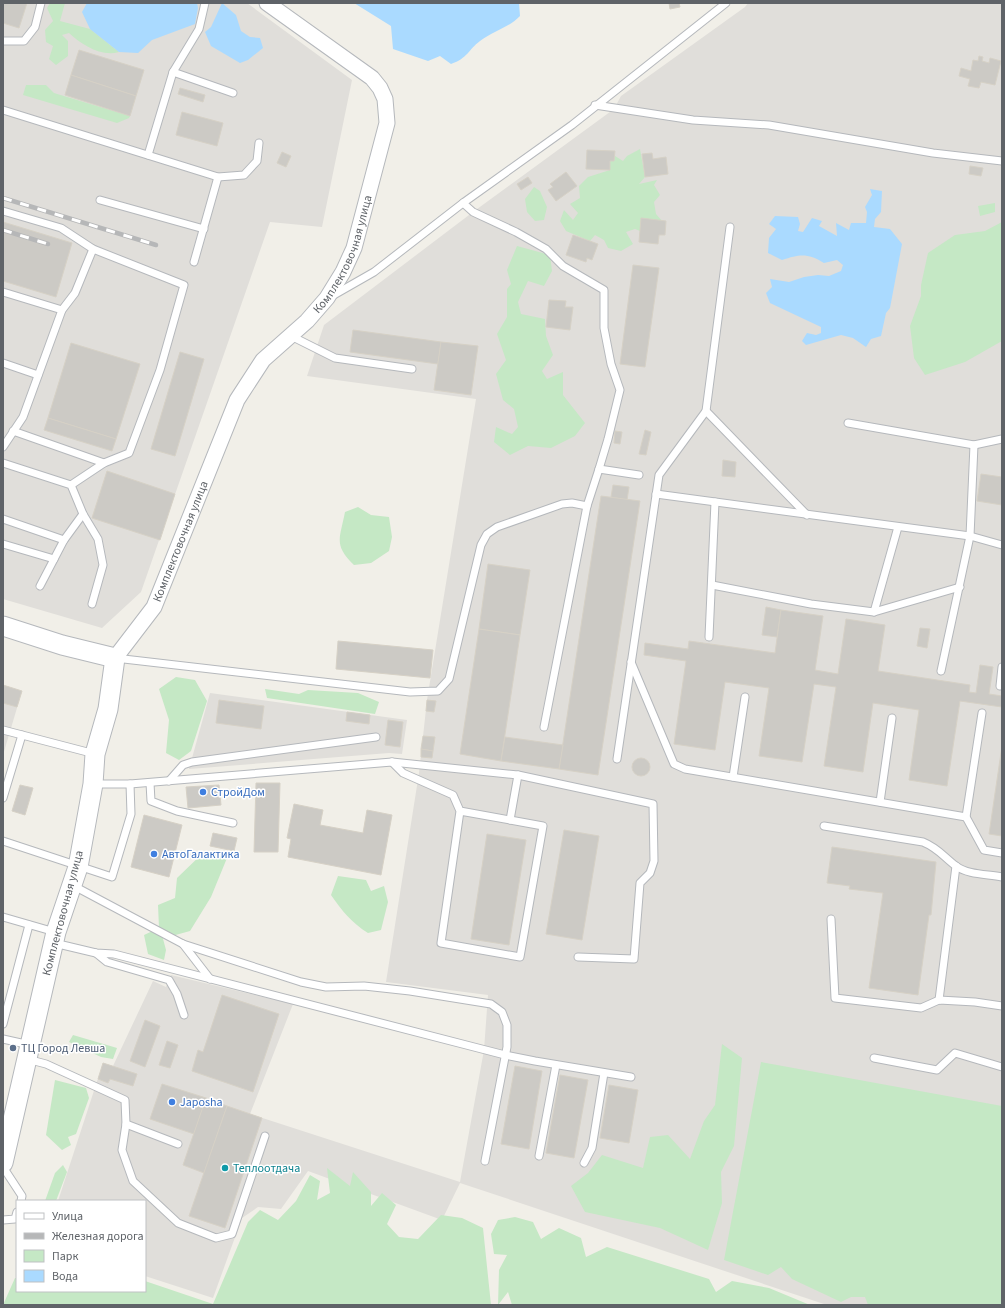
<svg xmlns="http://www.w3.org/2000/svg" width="1005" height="1308" font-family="'Source Sans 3',sans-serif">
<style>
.industrial{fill:#e0deda}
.green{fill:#c5e8c5}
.water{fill:#aadaff}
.building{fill:#cccac5;stroke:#d6d1c6}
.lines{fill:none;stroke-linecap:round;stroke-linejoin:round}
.service-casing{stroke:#b5b8bc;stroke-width:9}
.minor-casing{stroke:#b5b8bc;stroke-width:17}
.tertiary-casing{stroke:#b5b8bc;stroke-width:21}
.service{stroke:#fff;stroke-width:7}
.minor{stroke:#fff;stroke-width:15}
.tertiary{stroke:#fff;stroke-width:19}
.rail-casing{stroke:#b6b7b8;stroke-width:4.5}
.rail{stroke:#fff;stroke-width:3;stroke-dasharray:9;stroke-linecap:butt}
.shop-dot{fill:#3f7fe0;stroke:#fff;stroke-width:1.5}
.service-dot{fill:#5c6f8a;stroke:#fff;stroke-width:1.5}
.culture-dot{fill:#0f9aa8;stroke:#fff;stroke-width:1.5}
.labels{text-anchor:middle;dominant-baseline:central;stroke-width:3;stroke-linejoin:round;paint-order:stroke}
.street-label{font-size:12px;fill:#5f6368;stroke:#fff}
.shop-label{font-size:12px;fill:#366cbe;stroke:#fff;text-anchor:start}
.service-label{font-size:12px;fill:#4e5e75;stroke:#fff;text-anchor:start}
.culture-label{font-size:12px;fill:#0d838f;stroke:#fff;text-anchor:start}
</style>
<rect width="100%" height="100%" fill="#f1efe8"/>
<g class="industrial">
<polygon points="3,3 247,3 352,80 322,227 270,222 141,592 102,628 3,599"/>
<polygon points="748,3 1002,3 1002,1305 827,1305 460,1183 442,1220 308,1171 281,1209 258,1207 242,1218 213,1298 145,1276 145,1201 58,1201 103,1063 113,1066 153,981 166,987 171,975 293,1004 250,1114 460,1182 484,1050 488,995 386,982 419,773 427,700 476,399 307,376 324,325 473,212 614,109 621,96 745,7"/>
<polygon points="3,685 22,691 3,755"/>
<polygon points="210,693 407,720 402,754 389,753 189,769"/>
</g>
<g class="green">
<path d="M50,3H65L60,21L90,29L119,52C101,57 82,45 69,33L62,35L68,41V56L56,65L49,59L53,46L46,42L45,30L53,21L47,8Z"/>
<polygon points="26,85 46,85 54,93 130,116 129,118 117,123 23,95"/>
<polygon points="640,149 645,177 639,184 657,180 654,185 660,195 654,202 656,214 662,221 640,231 635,229 626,232 633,244 621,251 608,248 604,240 595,235 590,241 566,231 560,221 564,210 573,220 578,213 570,204 580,198 579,186 588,177 610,170 610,161 614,161 615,156 623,161 627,156"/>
<polygon points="534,187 540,191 547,207 544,220 535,221 527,212 525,199"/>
<polygon points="995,203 995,212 980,216 978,206"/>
<polygon points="1002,222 1002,341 965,362 925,375 914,358 910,326 921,296 921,285 928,253 955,235 985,231"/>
<polygon points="517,246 550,255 552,271 544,286 528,281 518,302 521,314 545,319 546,336 553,355 542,371 547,379 563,372 563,395 585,423 575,436 551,448 528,446 510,455 494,442 496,427 512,434 518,427 514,409 503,400 496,374 506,360 497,334 507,317 507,289 511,284 507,270"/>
<path d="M358,507L371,515L389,517L392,537L389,551L371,563L354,565C333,545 340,538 345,512Z"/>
<polygon points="176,677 195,680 207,701 191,751 179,760 166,753 169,720 159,689"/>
<polygon points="265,689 299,694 308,690 358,693 379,702 375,714 267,698"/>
<polygon points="204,852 227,858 211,897 190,931 172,936 162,935 166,950 164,960 148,954 144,935 159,928 158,905 175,898 177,878"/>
<path d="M338,876L366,880L371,891L384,886L388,902L381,930L368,933C352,923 342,911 331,895Z"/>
<polygon points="73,1035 117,1048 113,1059 101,1057 69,1042"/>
<polygon points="722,1044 742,1058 734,1146 721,1172 722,1203 708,1250 660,1228 585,1212 571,1186 588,1173 602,1155 643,1168 650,1137 668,1135 690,1159 704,1121 715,1105"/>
<polygon points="761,1062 1002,1106 1002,1305 868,1305 865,1297 851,1297 841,1302 792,1279 781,1267 768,1275 724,1260"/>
<polygon points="55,1080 86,1088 89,1098 76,1134 68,1137 71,1145 62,1150 46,1135"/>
<polygon points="63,1165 67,1172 56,1201 45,1201 55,1173"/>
<polygon points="327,1168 350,1186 353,1172 371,1192 371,1206 382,1193 396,1205 387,1224 399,1237 418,1239 441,1215 462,1218 483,1228 491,1305 3,1305 15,1278 17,1278 17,1291 145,1291 145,1281 213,1304 248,1222 260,1210 278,1220 296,1201 310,1175 320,1181 317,1200 330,1193"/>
<polygon points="515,1217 533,1222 541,1239 559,1228 581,1238 586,1257 607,1247 709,1279 716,1292 732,1281 769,1288 810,1305 512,1305 508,1292 498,1305 499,1270 507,1255 494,1254 491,1234 498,1220"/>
</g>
<g class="water">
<polygon points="87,3 197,3 198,8 195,24 152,40 138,53 119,52 90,29 82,12"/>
<polygon points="222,3 236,15 241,31 250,37 260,38 263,48 248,60 240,63 211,46 205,32 211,27"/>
<path d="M354,3H519L520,16C510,27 493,31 480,41C468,50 468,58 451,64L440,56L428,61L393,49L391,26Z"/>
<path d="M870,189L882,191L881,212L875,219L874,227L890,229L902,244L890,308L886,313L881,336L871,339L866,347L853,338L841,335L806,345L802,341L807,333L816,335L821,333V327L770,303L766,293L772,287L770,279L789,282L804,277L818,275L829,276L841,271L843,265L837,260L824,263C808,253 800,254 782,260L768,253L769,238L776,229L769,224L775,216L798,217L800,224L798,231L803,232L812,218L822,221L819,226L837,236L836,223L849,230L851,223H866L867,212L865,207L872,195Z"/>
</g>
<g class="building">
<polygon points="3,3 27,3 19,28 3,23"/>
<polygon points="669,3 679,3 680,7 670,9"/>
<polygon points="79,50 144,70 136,96 71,75"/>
<polygon points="979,56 983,57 982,61 989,63 990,58 1001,61 995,85 981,82 979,88 968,86 970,79 959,76 961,68 971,71 973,60 978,61"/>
<polygon points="71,75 136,96 130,116 65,95"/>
<polygon points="180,88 205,95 203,102 178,94"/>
<polygon points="182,112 223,123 217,146 176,135"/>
<polygon points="587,150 615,151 614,161 610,161 610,170 586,169"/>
<polygon points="282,152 291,156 286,167 277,163"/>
<polygon points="652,153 653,159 666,157 668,174 645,177 642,154"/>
<polygon points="970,166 983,168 981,176 969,174"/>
<polygon points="566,172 577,186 556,201 548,190 553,187 550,184"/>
<polygon points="528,177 532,183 521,190 517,184"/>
<polygon points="641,218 666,221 665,235 659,235 658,244 639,242"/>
<polygon points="3,222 72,243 56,297 3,281"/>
<polygon points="573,235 598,244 592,260 587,258 586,262 566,255"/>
<polygon points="633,265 659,268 645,367 620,364"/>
<polygon points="549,300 566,301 565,307 573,307 570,330 546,327"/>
<polygon points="353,330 441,342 438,364 350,352"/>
<polygon points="441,342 478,346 471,395 434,390"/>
<polygon points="71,343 140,364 116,439 48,418"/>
<polygon points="180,352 204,359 175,456 151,449"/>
<polygon points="48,418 116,439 112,451 44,430"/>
<polygon points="645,430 651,432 646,455 639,454"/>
<polygon points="615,431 622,432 620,444 614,443"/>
<polygon points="723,460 736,462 735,477 722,476"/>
<polygon points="107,471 175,494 160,540 92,518"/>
<polygon points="981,474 1002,477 1002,505 977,501"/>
<polygon points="613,485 629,487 627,500 611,497"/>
<polygon points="601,496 640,501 598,775 559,769"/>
<polygon points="488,564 530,570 520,635 479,629"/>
<polygon points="766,607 781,610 777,637 762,635"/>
<polygon points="781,610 823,616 815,670 838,674 846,619 885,625 878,671 970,685 969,692 976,693 980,665 993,667 989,694 1002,696 1002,707 960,701 947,786 909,780 919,710 873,703 863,772 824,766 836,687 814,684 802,762 759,756 769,688 725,682 715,750 674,744 686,661 644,655 645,643 688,649 689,641 775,653"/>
<polygon points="920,628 930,629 927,648 917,646"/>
<polygon points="479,629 520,635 501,761 460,754"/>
<polygon points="338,641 433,650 430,678 336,669"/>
<polygon points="3,685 22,691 17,707 3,703"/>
<polygon points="219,700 264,706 261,729 216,723"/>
<polygon points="427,700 436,701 434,712 426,711"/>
<polygon points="347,712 370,715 369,724 346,721"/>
<polygon points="388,720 403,722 400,747 385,745"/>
<polygon points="423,736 435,737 433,751 421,749"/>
<polygon points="505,737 563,745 559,769 501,761"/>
<polygon points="1002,746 1002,836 989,834"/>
<polygon points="421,749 433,751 432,758 421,757"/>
<circle cx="641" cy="767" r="9"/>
<polygon points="256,783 280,783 278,852 254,852"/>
<polygon points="20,785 33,788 25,815 12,811"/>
<polygon points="219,785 221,805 188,808 186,787"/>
<polygon points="294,804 323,810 320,825 363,833 367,810 392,815 381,875 288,857 291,839 287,838"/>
<polygon points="144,815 182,825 169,877 131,867"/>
<polygon points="564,830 599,836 582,940 546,934"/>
<polygon points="213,833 237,838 234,851 210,846"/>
<polygon points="487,834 526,840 509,945 471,939"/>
<polygon points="832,847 936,862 931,915 929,915 918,995 869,988 883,893 849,889 850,886 827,883"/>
<polygon points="222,995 279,1014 253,1092 192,1071 198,1050 203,1052"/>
<polygon points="145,1020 160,1026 145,1067 130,1061"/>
<polygon points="167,1041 178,1045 170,1068 159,1065"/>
<polygon points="103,1063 137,1074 133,1086 110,1079 108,1083 98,1079"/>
<polygon points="515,1066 542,1071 529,1149 501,1144"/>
<polygon points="560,1075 588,1080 574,1158 546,1153"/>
<polygon points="162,1084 206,1098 194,1134 150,1119"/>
<polygon points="609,1085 638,1090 629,1143 600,1138"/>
<polygon points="206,1098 227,1106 204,1173 183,1165"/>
<polygon points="227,1106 262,1118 225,1228 189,1216"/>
</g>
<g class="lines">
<g class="service-casing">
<g id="service">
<polyline points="3,41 24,41 35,27 41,3"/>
<polyline points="173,72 233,93"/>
<polyline points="595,105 693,120 769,125 933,153 1002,161"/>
<polyline points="3,110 218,177 244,175 257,161 259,143"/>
<polyline points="148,155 173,72 199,29 205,3"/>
<polyline points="100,200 204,229"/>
<polyline points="463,203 473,212 516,232 546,249 563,266 604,290 604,328 611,364 620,390 608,439 599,469"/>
<polyline points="3,211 61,228 93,249 184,285 160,370 129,453 104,463 71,485"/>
<polyline points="194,262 218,177"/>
<polyline points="3,292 62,310"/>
<polyline points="332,296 374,272 463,203 572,125 726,3"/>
<polyline points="291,336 335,358 412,369"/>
<polyline points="3,363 38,375"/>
<polyline points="706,411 807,515"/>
<polyline points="848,423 974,445 1002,439"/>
<polyline points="13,431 104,463"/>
<polyline points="3,447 23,417 62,310 75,293 93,249"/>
<polyline points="3,463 71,485 83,514 98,539 103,565 92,604"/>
<polyline points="656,494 970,536 1002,545"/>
<polyline points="3,519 64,540"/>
<polyline points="3,544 54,559"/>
<polyline points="712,585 811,604 874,612 960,587"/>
<polyline points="40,586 64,540 83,514"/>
<polyline points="874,612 898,527"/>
<polyline points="709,637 715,502"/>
<polyline points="115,658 410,692 438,691 449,679 481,545 487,534 497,527 562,504 572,503 587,506"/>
<polyline points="631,662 674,764 685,769 966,817"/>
<polyline points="941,671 970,536 974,445"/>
<polyline points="1000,686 1002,667"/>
<polyline points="982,713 966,817 984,850 1002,853"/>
<polyline points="544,727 587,506 599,469 639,475"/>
<polyline points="3,730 95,754"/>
<polyline points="617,759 659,475 706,411 730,227"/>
<polyline points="392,762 403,773 453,795 460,811 441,943 520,957 543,826 460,811"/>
<polyline points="733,777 745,697"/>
<polyline points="169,781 183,765 192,762 376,737"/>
<polyline points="150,783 151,801 177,811 233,823"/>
<polyline points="93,784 130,784 392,762 518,775 653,804 654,861 650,873 640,883 634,959 578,957"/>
<polyline points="3,798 22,735"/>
<polyline points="880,802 892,718"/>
<polyline points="510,820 518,775"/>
<path d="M824,826L923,842C938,848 944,857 956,866C968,875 987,874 1002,877"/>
<polyline points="3,841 112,877 131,814 130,784"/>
<polyline points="72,885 183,944 301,982 326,987 364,986 410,991 491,1004 502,1012 507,1025 507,1047 485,1161"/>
<polyline points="3,917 55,932"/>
<polyline points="831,919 835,998 921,1008 939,1000 975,1002 1002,1006"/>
<polyline points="54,943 96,953 114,954 505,1055 535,1061 631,1077"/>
<polyline points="183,944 210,979"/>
<polyline points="96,953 107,962 169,980 177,994 184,1015"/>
<polyline points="939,1000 956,866"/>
<polyline points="3,1024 29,925"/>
<polyline points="3,1039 30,1045"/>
<polyline points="874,1058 937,1070 955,1053 1002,1067"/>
<polyline points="27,1059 46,1064 125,1100 126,1124 122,1150 133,1181 178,1223 216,1238 232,1234 265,1136"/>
<polyline points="126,1124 178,1144"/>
<polyline points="539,1156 556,1065"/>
<polyline points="584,1163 592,1148 604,1073"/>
<polyline points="3,1167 22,1196 21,1201"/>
<polyline points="3,1220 15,1219 17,1212"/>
</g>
</g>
<g class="minor-casing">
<g id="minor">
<path id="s1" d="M115,658L154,607L237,400L263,360L307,321L327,298L343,272L354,248L387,123L385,99L380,88L372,78L267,3"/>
</g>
</g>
<g class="tertiary-casing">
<polyline id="tertiary" points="3,626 62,645 115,658 108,709 95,754 93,784 78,867 56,932 3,1163"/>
</g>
<use href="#service" class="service"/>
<use href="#minor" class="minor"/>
<use href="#tertiary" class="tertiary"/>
<g class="rail-casing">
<g id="rail">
<polyline points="3,198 156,245"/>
<polyline points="3,230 48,244"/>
</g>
</g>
<use href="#rail" class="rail"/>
</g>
<g class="shop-dot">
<circle cx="203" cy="792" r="4"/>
<circle cx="154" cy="854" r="4"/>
<circle cx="172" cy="1102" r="4"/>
</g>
<circle class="service-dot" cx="13" cy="1048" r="4"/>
<circle class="culture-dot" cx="225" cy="1168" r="4"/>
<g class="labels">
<g class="street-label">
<text stroke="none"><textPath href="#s1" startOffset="471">Комплектовочная улица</textPath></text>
<text stroke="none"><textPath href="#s1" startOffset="135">Комплектовочная улица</textPath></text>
<text transform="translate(63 913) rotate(-75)">Комплектовочная улица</text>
</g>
<g class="shop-label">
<text x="211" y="792">СтройДом</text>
<text x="162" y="854">АвтоГалактика</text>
<text x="180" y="1102">Japosha</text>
</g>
<g class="service-label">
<text x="21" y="1048">ТЦ Город Левша</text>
</g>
<g class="culture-label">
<text x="233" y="1168">Теплоотдача</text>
</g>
</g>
<rect width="1005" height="1308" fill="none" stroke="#5f6368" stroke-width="8"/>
<rect x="16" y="1200" width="130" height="92" fill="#ffffff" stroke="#bfc1c3"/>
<rect x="24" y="1213" width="20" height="6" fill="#ffffff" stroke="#bfc1c3"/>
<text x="52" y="1220" font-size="12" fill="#5f6368">Улица</text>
<rect x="24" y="1233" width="20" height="6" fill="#b6b7b8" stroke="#bfc1c3"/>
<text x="52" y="1240" font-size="12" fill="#5f6368">Железная дорога</text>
<rect x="24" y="1250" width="20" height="12" fill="#c5e8c5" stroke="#bfc1c3"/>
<text x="52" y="1260" font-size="12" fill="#5f6368">Парк</text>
<rect x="24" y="1270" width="20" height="12" fill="#aadaff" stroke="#bfc1c3"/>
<text x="52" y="1280" font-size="12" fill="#5f6368">Вода</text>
</svg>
